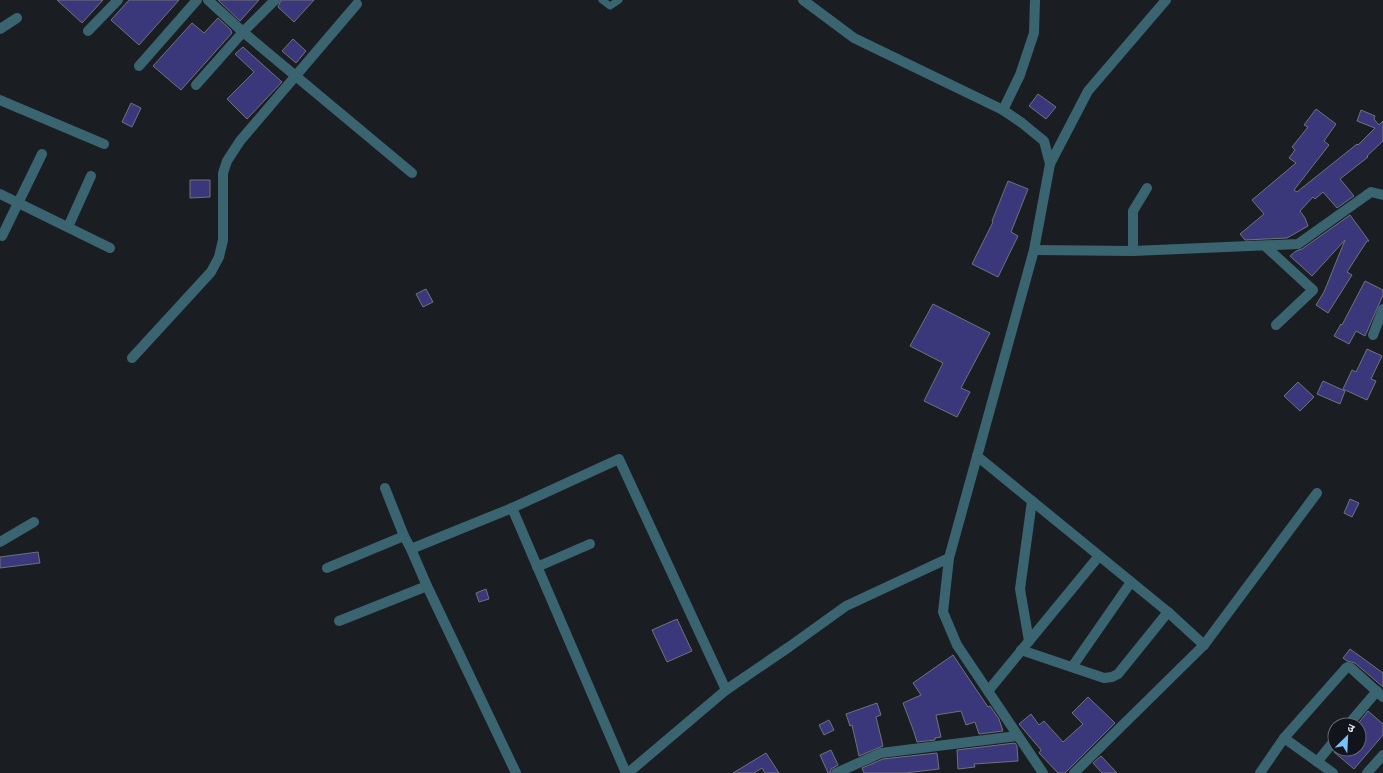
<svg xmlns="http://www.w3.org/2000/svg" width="1383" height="773" font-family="'Varela Round','Noto Sans Devanagari',sans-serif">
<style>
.building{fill:#3a387b;stroke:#707179}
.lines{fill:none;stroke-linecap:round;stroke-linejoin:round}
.lane{stroke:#3a6570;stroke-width:7}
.street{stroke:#3a6570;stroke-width:10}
</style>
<rect width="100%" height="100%" fill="#1a1e23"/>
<g class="building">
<polygon points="57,0 103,0 82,23"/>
<polygon points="129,0 179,0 139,45 111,20"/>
<polygon points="218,0 259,0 240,21"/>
<polygon points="281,0 314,0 294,22 278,7"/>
<polygon points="218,18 231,30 231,31 232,33 181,90 153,66 192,23 204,33"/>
<polygon points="293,39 306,51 296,63 282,51"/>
<polygon points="243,47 282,82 247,119 227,99 254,72 235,54"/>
<polygon points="1038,94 1056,107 1046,119 1029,106"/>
<polygon points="131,103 141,108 132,127 122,122"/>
<polygon points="1316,109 1336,124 1324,141 1329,145 1294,190 1297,192 1357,144 1358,145 1375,128 1357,121 1361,110 1375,116 1374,119 1379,125 1383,121 1383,141 1367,156 1368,157 1340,179 1354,196 1337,208 1323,192 1315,199 1313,197 1300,211 1305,218 1308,226 1287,238 1245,240 1240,234 1264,214 1252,200 1296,163 1289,158 1295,150 1292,147 1308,127 1304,125"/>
<polygon points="190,180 210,180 210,197 190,198"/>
<polygon points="1008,181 1028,189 1011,232 1018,236 998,277 972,264 993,222 992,221"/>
<polygon points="1350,215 1369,241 1367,241 1347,272 1352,275 1328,313 1316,305 1324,292 1345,240 1312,276 1290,256 1296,251 1302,249"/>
<polygon points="1365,281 1383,290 1383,295 1365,336 1356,331 1349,344 1334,336 1341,324 1342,325"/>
<polygon points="426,289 433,302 423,307 416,294"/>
<polygon points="933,304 990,333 961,388 970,392 957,417 924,401 943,363 910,346"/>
<polygon points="1367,349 1382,356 1371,379 1376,381 1367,400 1343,389 1352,370 1356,372"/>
<polygon points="1323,381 1345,391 1340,404 1317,394"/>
<polygon points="1298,382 1314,397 1300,411 1284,396"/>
<polygon points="1350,499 1359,503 1352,517 1344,513"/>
<polygon points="38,552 40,563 0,568 0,557"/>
<polygon points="486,589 489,599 479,602 476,593"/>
<polygon points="677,619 692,651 667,662 652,630"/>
<polygon points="1350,649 1383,673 1383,687 1355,663 1347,661 1343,658"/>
<polygon points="953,655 988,707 990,706 999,719 1003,731 979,734 975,722 966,725 961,711 936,715 941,737 935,738 935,740 917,742 914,732 903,703 921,695 913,683"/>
<polygon points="1088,697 1115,723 1065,773 1058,773 1039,753 1041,750 1019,724 1031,714 1039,725 1044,721 1063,742 1083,724 1072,713"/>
<polygon points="877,703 881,715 876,717 883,746 859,756 852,725 850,726 846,714"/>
<polygon points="1368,711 1383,724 1383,735 1354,769 1334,752 1336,749 1359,749 1359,725 1357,725"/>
<polygon points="829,720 834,730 824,735 819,725"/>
<polygon points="1015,743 1017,746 1018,761 974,764 975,767 958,769 957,750"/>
<polygon points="831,750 838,765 831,769 830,773 828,773 820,755"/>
<polygon points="766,753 779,773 765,773 762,768 754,773 733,773"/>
<polygon points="937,753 939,769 905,773 864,773 862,768 883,759"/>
<polygon points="1101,756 1117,773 1102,773 1093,763"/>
</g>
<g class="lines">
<polyline class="lane" points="602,0 610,6 619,0"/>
<g class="street">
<polyline points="208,0 243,32 412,173"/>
<polyline points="803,0 854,38 1003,110 1022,123 1044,141 1050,164 1034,250 949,558 943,612 957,645 1043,773"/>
<polyline points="0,29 17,18"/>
<polyline points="88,31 118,0"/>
<polyline points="139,66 197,0"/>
<polyline points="196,85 243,32 275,0"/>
<polyline points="0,100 104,144"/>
<polyline points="1003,110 1020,75 1034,33 1035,0"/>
<polyline points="1050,164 1088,91 1166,0"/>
<polyline points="0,194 110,248"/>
<polyline points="68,227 91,176"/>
<polyline points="2,236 42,154"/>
<polyline points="1265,246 1313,290 1276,325"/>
<polyline points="1034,250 1133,251 1298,244 1371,192 1383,195"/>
<polyline points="1133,251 1133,211 1147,188"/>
<polyline points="1373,335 1383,309"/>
<polyline points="132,358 211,272 219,257 223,240 223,173 227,161 240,141 357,4"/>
<polyline points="977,456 1168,612 1204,645"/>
<polyline points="385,488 404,536 411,549"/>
<polyline points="512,508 626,773"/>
<polyline points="0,542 34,522"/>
<polyline points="537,567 590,544"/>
<polyline points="327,568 404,536"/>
<polyline points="339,621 427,586"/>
<polyline points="1029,641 1020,589 1032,501"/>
<polyline points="1021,650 1104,678 1112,677 1118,674 1168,612"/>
<polyline points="1072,667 1131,582"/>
<polyline points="988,691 1099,556"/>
<polyline points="1348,725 1377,691"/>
<polyline points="1284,738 1333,773"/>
<polyline points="1317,762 1335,740"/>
<polyline points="516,773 427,586 411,549 512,508 619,459 726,690"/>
<polyline points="628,773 726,690 789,647 846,606 949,558"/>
<polyline points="836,773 881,753 1017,736"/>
<polyline points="1074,773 1204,645 1317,493"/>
<polyline points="1260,773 1284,738 1346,668 1348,667 1351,668 1383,697"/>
<polyline points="1367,773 1383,755"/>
</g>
</g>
<g transform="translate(1347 737) rotate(24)"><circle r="19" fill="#11141a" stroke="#67696e"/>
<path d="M0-3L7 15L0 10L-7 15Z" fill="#7abff8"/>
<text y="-6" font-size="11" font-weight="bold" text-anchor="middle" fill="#e7e9ed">उ</text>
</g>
</svg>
